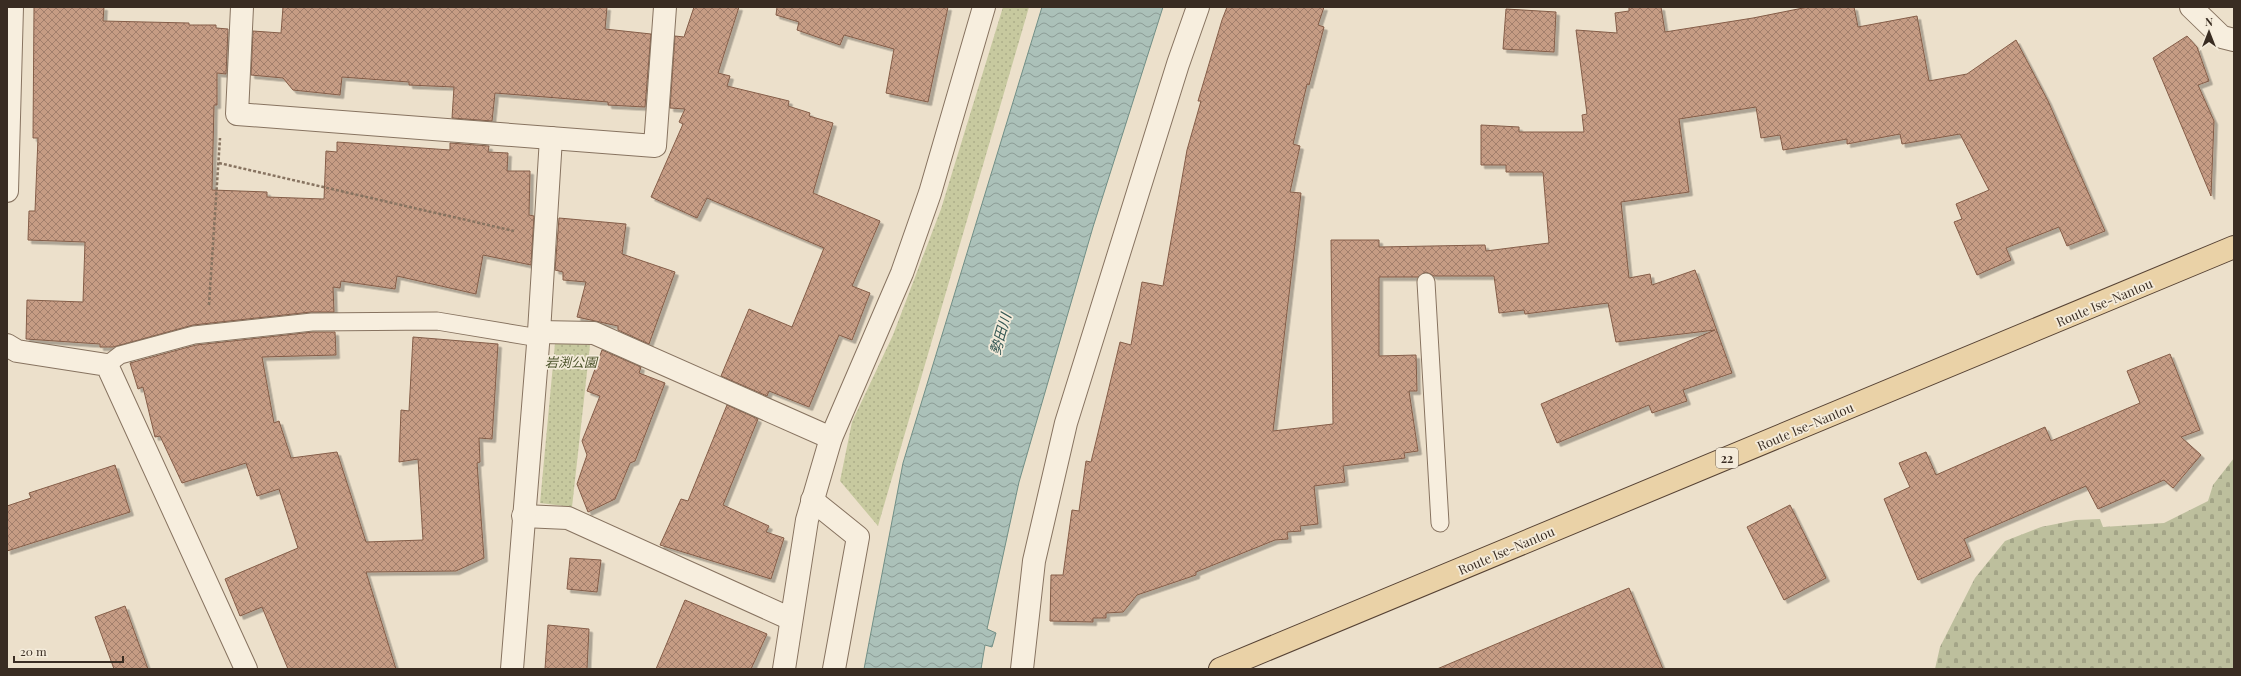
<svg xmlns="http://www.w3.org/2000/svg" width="2241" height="676" font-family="'Playfair Display','Noto Sans JP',serif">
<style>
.green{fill:url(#green-dots)}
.cemetery{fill:url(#cemetery-stones)}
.water{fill:url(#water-waves);stroke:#728f86}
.building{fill:url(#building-cross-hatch);stroke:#845d48;filter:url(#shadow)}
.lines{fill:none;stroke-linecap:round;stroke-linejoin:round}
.lane-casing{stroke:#877360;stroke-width:19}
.street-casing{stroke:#877360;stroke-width:24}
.primary-casing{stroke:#564234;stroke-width:24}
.path{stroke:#877360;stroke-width:2.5;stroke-dasharray:3 2;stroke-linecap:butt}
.lane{stroke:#f7eede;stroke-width:17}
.street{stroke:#f7eede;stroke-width:22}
.primary{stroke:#ead2a7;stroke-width:22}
.labels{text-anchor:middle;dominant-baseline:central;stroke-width:3.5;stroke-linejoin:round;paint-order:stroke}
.shield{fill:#f4ebda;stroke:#716559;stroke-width:1}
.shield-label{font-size:12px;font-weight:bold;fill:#392c22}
.street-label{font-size:13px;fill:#392c22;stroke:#f4ebda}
.park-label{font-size:13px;font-style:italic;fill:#4c542b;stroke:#f4ebda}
.water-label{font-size:14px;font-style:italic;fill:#335753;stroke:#f4ebda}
</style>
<defs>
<pattern id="green-dots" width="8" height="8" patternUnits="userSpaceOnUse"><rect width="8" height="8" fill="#c7c99f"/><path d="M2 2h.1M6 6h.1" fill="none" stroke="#acad89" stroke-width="1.8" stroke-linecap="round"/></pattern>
<pattern id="cemetery-stones" width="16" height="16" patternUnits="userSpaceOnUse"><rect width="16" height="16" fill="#bdbf9d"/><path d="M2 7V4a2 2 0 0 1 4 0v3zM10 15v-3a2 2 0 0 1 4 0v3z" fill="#a3a487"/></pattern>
<pattern id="water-waves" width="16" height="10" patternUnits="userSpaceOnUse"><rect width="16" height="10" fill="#abc1b9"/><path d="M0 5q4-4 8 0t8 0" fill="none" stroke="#8c9d96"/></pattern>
<pattern id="building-cross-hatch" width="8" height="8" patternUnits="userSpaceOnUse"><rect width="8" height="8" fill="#c69c84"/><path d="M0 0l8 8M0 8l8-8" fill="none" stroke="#a27f6c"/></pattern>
<filter id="shadow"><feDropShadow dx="3.5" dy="3.5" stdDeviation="0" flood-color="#0004"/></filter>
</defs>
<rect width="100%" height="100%" fill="#ece0cb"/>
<g class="green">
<polygon points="1003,7 1029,7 878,526 840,481 852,422 893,335 941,209"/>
<polygon points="555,343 590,345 572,507 540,503"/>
</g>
<polygon class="cemetery" points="2234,458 2234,669 1935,669 1940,647 1975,578 2005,541 2041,527 2076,520 2100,519 2103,527 2164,523 2208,501 2213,485"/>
<polygon class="water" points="1042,7 1163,7 1093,227 1019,482 987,629 996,633 992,647 985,645 981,669 864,669 903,463"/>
<g class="building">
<polygon points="34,7 104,7 103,21 189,23 189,25 216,25 216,28 228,29 226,74 217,73 217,105 214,105 212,190 267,192 267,197 324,199 326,151 337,152 337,142 450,150 450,143 489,146 488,152 508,153 507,171 530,171 529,215 534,216 531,265 483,255 476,294 397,276 395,289 341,281 340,288 333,287 334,312 311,312 193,325 113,347 100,347 100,344 26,339 27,300 83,302 85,242 28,240 29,211 35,211 38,138 33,138"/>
<polygon points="283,7 607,7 605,29 651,34 645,107 608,105 608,102 495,93 492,121 452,118 454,87 409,85 409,82 342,77 340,95 293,90 283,78 251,75 253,31 281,33"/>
<polygon points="694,7 739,7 718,73 730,76 727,86 789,101 788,106 810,113 809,116 833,123 813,193 880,221 852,286 870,293 852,340 839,335 809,407 769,391 767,396 721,376 749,309 792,327 824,248 707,198 697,218 651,197 683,124 679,122 685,109 670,108 675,36 684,37"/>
<polygon points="777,7 948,7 928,102 886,93 894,49 844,35 840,45 797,30 799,22 776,15"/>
<polygon points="1227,7 1324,7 1318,25 1324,27 1309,85 1307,84 1293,144 1300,146 1290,192 1301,193 1273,431 1333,424 1331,240 1379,240 1379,247 1485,245 1486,251 1549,243 1543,172 1506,172 1506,165 1481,165 1481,125 1519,127 1519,132 1584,132 1582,115 1587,114 1576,30 1617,33 1615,13 1629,11 1629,7 1661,7 1665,32 1753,18 1808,7 1854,7 1858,27 1917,16 1929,81 1967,74 2016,40 2048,101 2105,231 2067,246 2059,227 2006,248 2011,260 1977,275 1954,222 1962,219 1956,204 1989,190 1960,134 1902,144 1900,134 1847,144 1847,139 1783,150 1780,135 1761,138 1756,107 1679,119 1689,192 1621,202 1629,278 1650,274 1652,285 1695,270 1732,373 1683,390 1687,401 1652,413 1649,405 1557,443 1541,404 1715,330 1616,342 1608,303 1525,314 1524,310 1499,313 1494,276 1434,276 1426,272 1418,277 1379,277 1379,356 1416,355 1417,391 1409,391 1418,451 1404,453 1405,458 1343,466 1345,482 1314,486 1318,524 1300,526 1301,531 1287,532 1288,539 1275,540 1196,572 1196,575 1137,595 1123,612 1106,613 1106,618 1093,618 1093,622 1050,621 1051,575 1063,575 1072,510 1079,511 1086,461 1091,462 1120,342 1131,345 1142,282 1163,286 1187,150 1201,101 1198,101 1222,20"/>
<polygon points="1506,9 1556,12 1554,52 1503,49"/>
<polygon points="2187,36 2197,47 2209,81 2198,85 2214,121 2211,196 2153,58"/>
<polygon points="559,218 626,224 622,254 675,272 649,344 618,330 618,326 577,317 586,282 563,280 563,272 555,270"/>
<polygon points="313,332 335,332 336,355 262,357 274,423 279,421 291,458 337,452 366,542 423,540 418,459 399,462 401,410 409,411 413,337 498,344 492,439 479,438 480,462 477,463 484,558 456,571 366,572 396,669 288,669 262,607 240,616 225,579 298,548 279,489 257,496 246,463 182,483 160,436 155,437 143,387 138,389 130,363 196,345"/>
<polygon points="602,350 641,367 639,373 665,383 635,461 630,463 615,499 588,512 577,484 587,455 582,441 600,396 587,391"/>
<polygon points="2170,354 2200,430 2181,437 2201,455 2173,488 2164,480 2098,509 2086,486 1964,539 1971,557 1918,580 1884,499 1910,487 1899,463 1926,452 1936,475 2045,427 2051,441 2140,403 2127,371"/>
<polygon points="727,405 758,419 723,505 769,526 766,532 784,538 771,579 660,545 681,499 688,501"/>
<polygon points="115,465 130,512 7,551 7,506 31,498 29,493"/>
<polygon points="1790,505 1826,578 1784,600 1747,527"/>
<polygon points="570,558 601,560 597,592 567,589"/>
<polygon points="1629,588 1663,669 1437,669"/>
<polygon points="685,600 767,634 751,669 656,669"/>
<polygon points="125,606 148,669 114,669 95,617"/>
<polygon points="548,625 589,629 587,669 545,669"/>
</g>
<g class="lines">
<g class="lane-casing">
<g id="lane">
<polyline points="1426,282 1440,523"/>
<polyline points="107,365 120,355 194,335 312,322 437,321 539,338"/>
</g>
</g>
<g class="street-casing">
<g id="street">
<polyline points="242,7 237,114 655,146 665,7"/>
<polyline points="2191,7 2222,37 2234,40"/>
<polyline points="7,191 12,7"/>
<polyline points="539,332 594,333 831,438"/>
<polyline points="7,345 17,351 107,365 246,669"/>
<polyline points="812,500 858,537 834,669"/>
<polyline points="523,516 568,518 791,619"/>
<polyline points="512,669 539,332 551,138"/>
<polyline points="784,669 807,520 831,438 902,273 930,193 984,7"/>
<polyline points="1022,669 1034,561 1066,423 1178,64 1198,7"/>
</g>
</g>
<g class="primary-casing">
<polyline id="primary" points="1220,669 2234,247"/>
</g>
<g class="path">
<polyline points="219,163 514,231"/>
<polyline points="209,305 220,138"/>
</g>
<use href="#lane" class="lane"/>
<use href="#street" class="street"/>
<use href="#primary" class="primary"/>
</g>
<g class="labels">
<rect class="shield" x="1716" y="448" width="22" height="20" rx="3"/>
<g class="shield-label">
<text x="1727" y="458">22</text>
</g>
<g class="street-label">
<text transform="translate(2104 302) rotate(-23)">Route Ise-Nantou</text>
<text transform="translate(1805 426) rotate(-23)">Route Ise-Nantou</text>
<text transform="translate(1506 550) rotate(-23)">Route Ise-Nantou</text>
</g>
<g class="park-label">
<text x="571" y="361">岩渕公園</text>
</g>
<g class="water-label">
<text transform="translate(1000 334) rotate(-74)">勢田川</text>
</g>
</g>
<rect width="2241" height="676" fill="none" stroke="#392c22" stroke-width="16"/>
<g transform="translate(2209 32)" stroke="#f4ebda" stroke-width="3" paint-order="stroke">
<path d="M0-3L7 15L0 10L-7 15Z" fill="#392c22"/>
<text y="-6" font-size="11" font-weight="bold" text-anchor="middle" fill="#392c22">N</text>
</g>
<path d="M14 656v6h109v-6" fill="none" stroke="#392c22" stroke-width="2"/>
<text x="20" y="656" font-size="12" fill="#392c22" stroke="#f4ebda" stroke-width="3" paint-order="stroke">20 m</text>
</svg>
